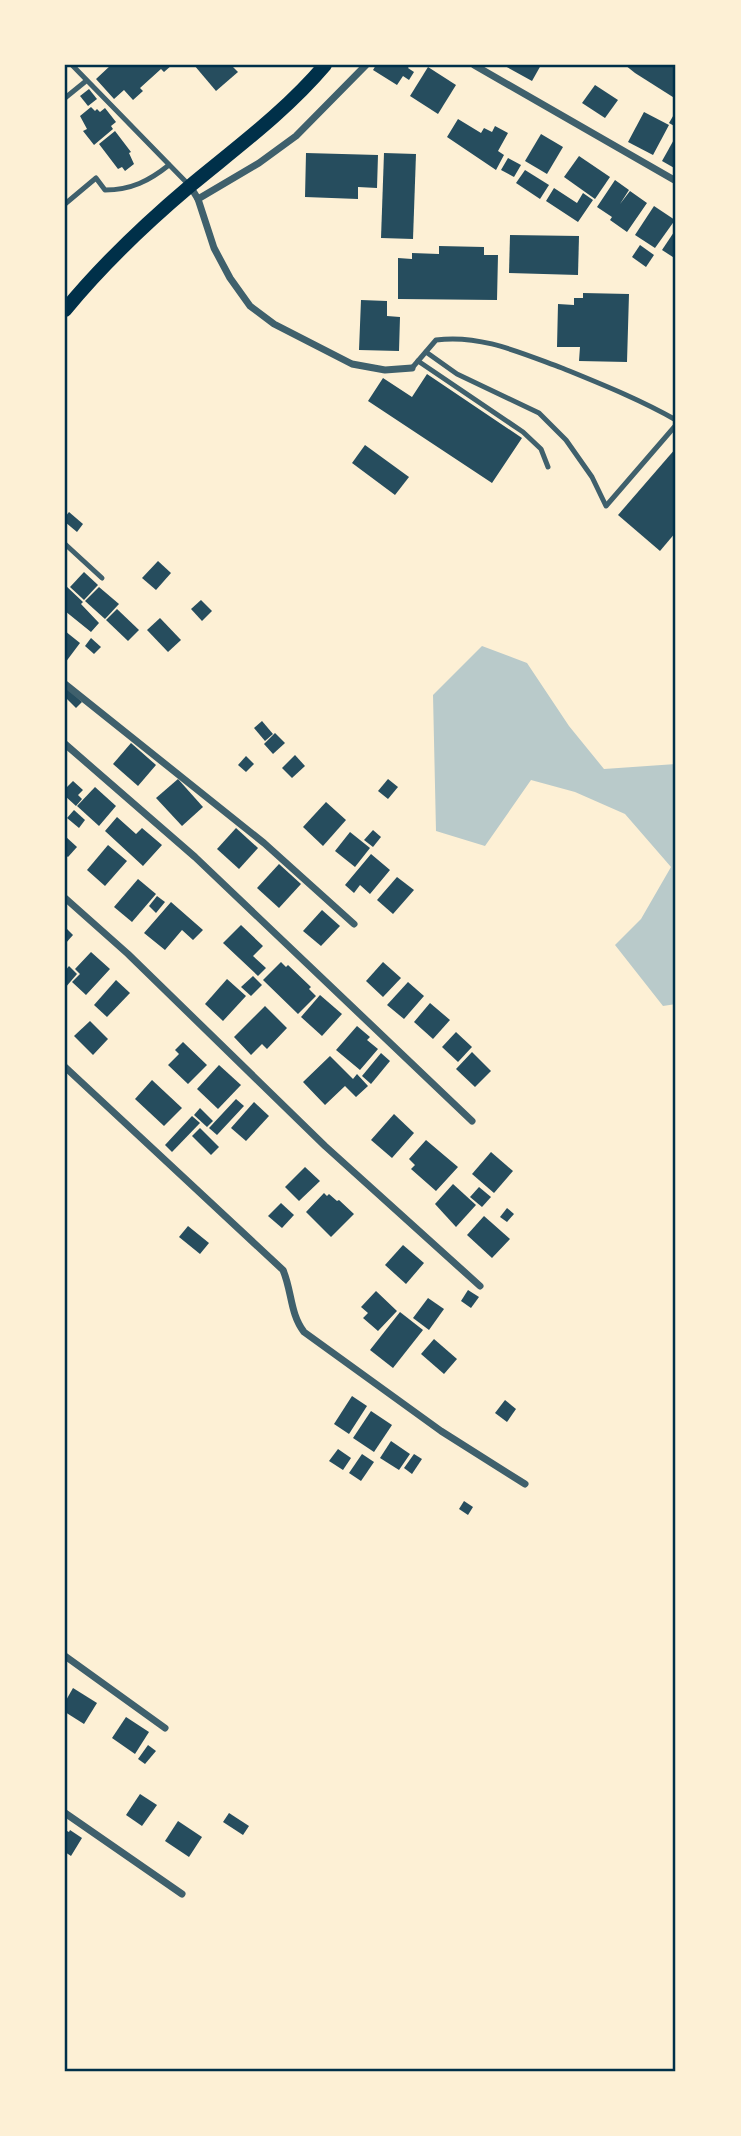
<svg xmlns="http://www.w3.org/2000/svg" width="741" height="2136" font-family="'IBM Plex Sans',sans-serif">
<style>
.green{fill:#b9caca}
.building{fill:#264d5e}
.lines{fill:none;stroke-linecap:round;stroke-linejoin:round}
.service{stroke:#3f606c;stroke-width:5}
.minor{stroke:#3f606c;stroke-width:7}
.secondary{stroke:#003049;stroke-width:14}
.neatline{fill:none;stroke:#003049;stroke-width:2.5}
</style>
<rect width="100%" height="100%" fill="#fdf0d5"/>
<polygon class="green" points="482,646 527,663 569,726 604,769 676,764 676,1004 663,1006 615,945 641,919 671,867 625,814 575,792 531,780 485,846 436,831 433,695"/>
<g class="building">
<polygon points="111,65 172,65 164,72 161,69 140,88 143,91 133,100 124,90 114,99 96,79"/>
<polygon points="194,65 231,65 238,72 216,91"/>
<polygon points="376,65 410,65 408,68 414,72 409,80 403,76 397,85 373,70"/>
<polygon points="503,65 541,65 532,81"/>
<polygon points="625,65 676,65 676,99 635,73"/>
<polygon points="428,67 456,85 438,114 410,96"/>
<polygon points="595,85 618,100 605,118 582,103"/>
<polygon points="89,89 97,99 88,106 80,96"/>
<polygon points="91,107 95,111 97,109 100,112 105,108 116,122 111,126 113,129 94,145 83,131 87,129 80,116"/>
<polygon points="676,111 676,127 669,123"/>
<polygon points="644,112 669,125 653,155 628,142"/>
<polygon points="458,119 481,133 484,128 492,132 495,126 508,133 498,151 504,155 496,170 447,137"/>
<polygon points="115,131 131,152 129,153 134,164 125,171 122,167 118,169 99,144"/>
<polygon points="541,134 563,147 547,174 525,161"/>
<polygon points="676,136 676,169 662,161"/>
<polygon points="306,153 378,155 377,188 358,187 358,199 305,197"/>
<polygon points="384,153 416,154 413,239 381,238"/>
<polygon points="579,156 610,177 595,199 564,177"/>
<polygon points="508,158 521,165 514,177 501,170"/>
<polygon points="525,170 549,185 540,199 516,183"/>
<polygon points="615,180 629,190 620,204 630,191 647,203 627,232 610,220 612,217 597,207"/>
<polygon points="554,188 577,203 583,193 593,200 578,222 546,201"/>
<polygon points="654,206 675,220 655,248 635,235"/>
<polygon points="676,229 676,259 662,250"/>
<polygon points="510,235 579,236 578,275 509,273"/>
<polygon points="640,245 654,255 646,267 632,257"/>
<polygon points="439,246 484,247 484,255 498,255 497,300 398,299 398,258 412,259 412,253 439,254"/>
<polygon points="583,293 629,294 627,362 579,361 580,347 557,347 558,304 574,305 574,298 583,298"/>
<polygon points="361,300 387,301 387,316 400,317 399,351 359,350"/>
<polygon points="427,374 522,438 492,483 368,401 383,378 412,397"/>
<polygon points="365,445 409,477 395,495 352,463"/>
<polygon points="676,448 676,532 660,551 618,515"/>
<polygon points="69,512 83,524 77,532 65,522 65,517"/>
<polygon points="158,561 171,573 156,590 142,578"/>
<polygon points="84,572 98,585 84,600 70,587"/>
<polygon points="65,585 83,602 81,604 99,623 91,632 65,611"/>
<polygon points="99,587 119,604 105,619 85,601"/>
<polygon points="201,600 212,611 202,621 191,609"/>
<polygon points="117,609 139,630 128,641 106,620"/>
<polygon points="160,618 181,640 168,652 147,630"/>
<polygon points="65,631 80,643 65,663"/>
<polygon points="91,638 101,647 94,654 85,646"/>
<polygon points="66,687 82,702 76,708 65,697"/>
<polygon points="262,721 273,734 265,741 254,728"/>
<polygon points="275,733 285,743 273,754 264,744"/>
<polygon points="131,743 156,765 138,786 113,764"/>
<polygon points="295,755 305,766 292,778 282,768"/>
<polygon points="246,756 254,764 246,772 238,765"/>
<polygon points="178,779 203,807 182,826 156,798"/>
<polygon points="388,779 398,787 388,799 378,791"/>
<polygon points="73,781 83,790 78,795 82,799 76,806 65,796 65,789"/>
<polygon points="95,787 116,806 99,826 77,806"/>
<polygon points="326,802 346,820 323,846 303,827"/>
<polygon points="74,810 85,820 79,828 67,818"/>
<polygon points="117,817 136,834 142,828 162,845 143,866 105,831"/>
<polygon points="236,828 258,848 239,869 217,849"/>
<polygon points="373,830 381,837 373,847 364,840"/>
<polygon points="350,832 370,848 355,867 335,851"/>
<polygon points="65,836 77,847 68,857 65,855"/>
<polygon points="108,845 127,861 105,886 87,870"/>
<polygon points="371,854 390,870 370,894 360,885 354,893 345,885"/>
<polygon points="279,864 301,884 279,908 257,888"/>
<polygon points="397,877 414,890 393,914 377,900"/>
<polygon points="138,879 156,894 132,922 114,907"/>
<polygon points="157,896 165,902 156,913 149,906"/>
<polygon points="171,902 203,930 193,940 182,930 165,950 144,933"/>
<polygon points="322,910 340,926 321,946 303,931"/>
<polygon points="241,925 263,946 253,956 266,968 258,976 223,943"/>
<polygon points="65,927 73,935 65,944"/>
<polygon points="91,952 110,969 86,995 72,982 80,974 75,969"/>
<polygon points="281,962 286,967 288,965 311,987 309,989 316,996 298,1014 263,980"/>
<polygon points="383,962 401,978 383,997 366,981"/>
<polygon points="69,966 77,974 65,988 65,971"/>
<polygon points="253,976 262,985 251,996 241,987"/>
<polygon points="227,979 246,996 223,1021 205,1004"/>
<polygon points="116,980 130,993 107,1017 94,1005"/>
<polygon points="408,982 424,996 404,1019 387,1005"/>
<polygon points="320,995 342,1014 322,1036 301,1017"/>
<polygon points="430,1003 450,1020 433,1039 414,1022"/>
<polygon points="265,1006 287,1028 267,1049 262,1044 251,1055 234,1037"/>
<polygon points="90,1021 108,1039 93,1055 74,1036"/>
<polygon points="357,1026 370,1037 367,1040 378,1049 360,1070 336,1050"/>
<polygon points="456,1032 472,1047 458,1062 442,1047"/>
<polygon points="183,1042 207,1065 188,1084 168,1065 179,1054 175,1050"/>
<polygon points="472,1052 491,1071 475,1087 456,1069"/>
<polygon points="381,1053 390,1061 371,1084 362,1076"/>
<polygon points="330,1056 353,1079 357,1074 368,1086 356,1097 345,1086 325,1105 303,1082"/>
<polygon points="219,1065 241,1085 218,1109 197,1089"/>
<polygon points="152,1080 182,1108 164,1126 135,1099"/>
<polygon points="236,1099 244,1106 217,1135 209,1128"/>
<polygon points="254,1102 269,1116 246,1141 231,1128"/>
<polygon points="200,1108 213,1121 207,1127 194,1115"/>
<polygon points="394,1114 414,1133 392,1158 371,1140"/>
<polygon points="192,1116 200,1123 172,1152 165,1145"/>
<polygon points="200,1128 219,1147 211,1155 192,1136"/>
<polygon points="426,1140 458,1167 436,1191 411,1169 415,1165 409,1159"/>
<polygon points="491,1152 513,1171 494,1193 472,1174"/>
<polygon points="305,1167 320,1181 299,1201 285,1187"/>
<polygon points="453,1184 476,1205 456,1227 435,1204"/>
<polygon points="479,1187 491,1197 482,1207 470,1197"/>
<polygon points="324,1193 327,1196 329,1194 337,1201 339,1200 354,1214 331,1237 306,1212"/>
<polygon points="281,1203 294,1215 282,1228 268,1216"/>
<polygon points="507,1208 514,1214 507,1222 500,1217"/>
<polygon points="484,1216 510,1239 492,1258 467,1235"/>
<polygon points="188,1226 209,1243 200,1254 179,1237"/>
<polygon points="403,1245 424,1263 406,1284 385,1265"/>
<polygon points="468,1290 479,1297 471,1308 461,1301"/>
<polygon points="376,1291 397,1311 378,1331 363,1318 368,1313 361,1307"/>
<polygon points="428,1298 444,1309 429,1330 413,1318"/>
<polygon points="400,1312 423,1330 393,1368 370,1350"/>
<polygon points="434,1339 457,1359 444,1374 421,1354"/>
<polygon points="352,1396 367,1406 349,1434 334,1424"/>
<polygon points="505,1400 516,1409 507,1422 495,1413"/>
<polygon points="371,1411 392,1425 374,1452 353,1438"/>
<polygon points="391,1441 410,1454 399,1470 380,1458"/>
<polygon points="338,1449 351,1458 343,1470 329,1461"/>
<polygon points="362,1454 374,1462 361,1481 349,1473"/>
<polygon points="414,1454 422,1459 412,1474 404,1468"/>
<polygon points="464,1501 473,1507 468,1515 459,1509"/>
<polygon points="73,1688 97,1703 84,1724 65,1712 65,1702"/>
<polygon points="126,1717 149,1732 135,1754 112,1738"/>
<polygon points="148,1745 156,1751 145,1764 138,1759"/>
<polygon points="140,1794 157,1805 142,1826 126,1815"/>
<polygon points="229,1813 249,1826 243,1835 223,1822"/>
<polygon points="178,1821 202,1837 189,1857 165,1841"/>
<polygon points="65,1830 69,1832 70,1830 82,1838 71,1856 65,1852"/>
</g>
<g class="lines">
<g class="service">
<polyline points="72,65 188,184"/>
<polyline points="65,98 86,81"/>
<path d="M65,204L96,178L105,190C131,190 149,181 169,165"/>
<polyline points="426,352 457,374 539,413 566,440 592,477 606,506 676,425"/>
<polyline points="418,361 523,432 541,449 548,467"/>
<path d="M412,368L436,340C480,334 521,353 562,368C601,384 639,399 676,420"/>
<polyline points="65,544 102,578"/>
</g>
<g class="minor">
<polyline points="474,65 676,181"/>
<polyline points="190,186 198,199 214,248 230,278 250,306 274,324 352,364 385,370 412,368"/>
<polyline points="198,199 259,163 296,136 366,65"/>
<polyline points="65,684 264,843 354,924"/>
<polyline points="65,744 195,857 472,1121"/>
<polyline points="65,898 128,954 325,1146 480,1286"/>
<path d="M65,1067L283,1270C292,1291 290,1314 304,1332L441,1431L525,1484"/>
<polyline points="65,1656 165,1728"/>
<polyline points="65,1813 182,1894"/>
</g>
<path class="secondary" d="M65,310C102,265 145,224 190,186C237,147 285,112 325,65"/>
</g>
<rect width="741" height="2136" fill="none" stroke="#fdf0d5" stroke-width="133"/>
<rect x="66" y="66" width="608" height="2004" class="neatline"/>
</svg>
